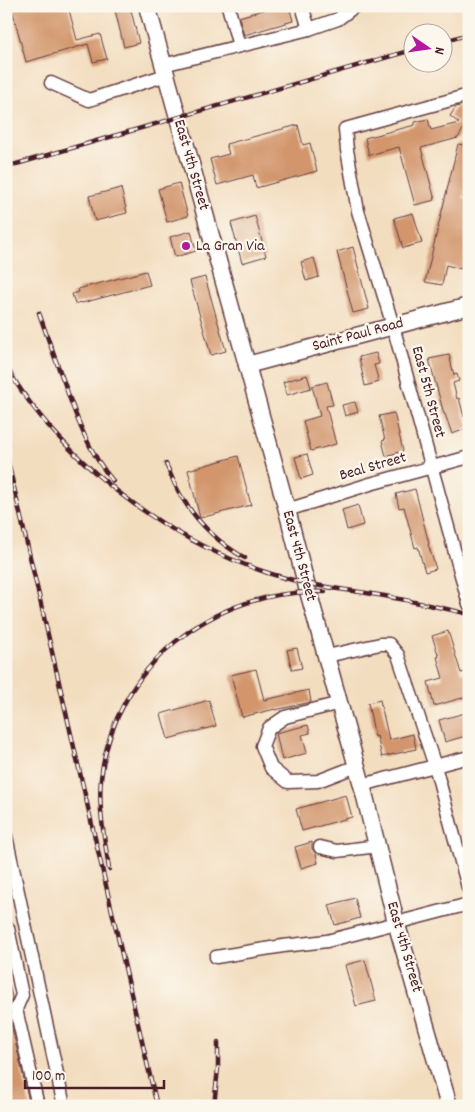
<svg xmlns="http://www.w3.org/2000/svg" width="475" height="1112" font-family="Dekko,sans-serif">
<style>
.building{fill:#d2956c}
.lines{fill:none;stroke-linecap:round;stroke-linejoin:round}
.minor-casing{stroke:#633c41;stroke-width:15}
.major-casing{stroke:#633c41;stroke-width:19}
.minor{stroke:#fff;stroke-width:12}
.major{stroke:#fff;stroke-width:16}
.rail-casing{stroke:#4a1f2b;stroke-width:4.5}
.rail{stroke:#fbf7ec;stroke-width:2.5;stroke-dasharray:8;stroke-linecap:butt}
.poi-dot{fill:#b5179e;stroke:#fbf7ec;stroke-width:2}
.labels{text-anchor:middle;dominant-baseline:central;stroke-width:4.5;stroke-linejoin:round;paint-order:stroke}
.street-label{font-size:16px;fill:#4a1f2b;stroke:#fbf7ec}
.poi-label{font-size:16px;fill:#4a1f2b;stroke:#fbf7ec;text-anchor:start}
</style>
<rect width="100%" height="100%" fill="#fbf7ec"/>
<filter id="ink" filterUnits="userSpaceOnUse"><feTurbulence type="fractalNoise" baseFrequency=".02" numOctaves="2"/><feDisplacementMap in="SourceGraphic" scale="10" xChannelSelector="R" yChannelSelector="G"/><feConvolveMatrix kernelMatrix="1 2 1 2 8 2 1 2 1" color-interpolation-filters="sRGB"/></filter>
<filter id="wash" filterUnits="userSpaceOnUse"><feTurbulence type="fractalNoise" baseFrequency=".0096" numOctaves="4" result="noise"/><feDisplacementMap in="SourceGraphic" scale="20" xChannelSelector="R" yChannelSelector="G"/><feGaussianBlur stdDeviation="1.12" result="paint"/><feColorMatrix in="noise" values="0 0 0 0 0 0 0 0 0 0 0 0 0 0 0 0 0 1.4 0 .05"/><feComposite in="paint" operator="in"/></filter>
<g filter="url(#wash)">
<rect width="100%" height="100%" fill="#f3ddbf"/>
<g id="blocks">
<g class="building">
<polygon points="11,6 68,6 77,40 100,34 107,59 93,62 88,44 26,62"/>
<polygon points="114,6 130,6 139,43 124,47"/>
<polygon points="277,6 289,6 293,21 244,35 239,17"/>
<polygon points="469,103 469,119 458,138 421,148 435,200 415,205 399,147 369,155 365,138 415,125 415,122 428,119 431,130 459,123 450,116 456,107"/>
<polygon points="298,125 303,145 310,143 317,171 256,188 253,175 217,185 210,159 229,154 226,144"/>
<polygon points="458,144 469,146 469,173 463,198 469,199 469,271 446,265 442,285 425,282"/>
<polygon points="179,183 188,216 167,222 158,189"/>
<polygon points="121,188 127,213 95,221 89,196"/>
<polygon points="413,213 422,243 403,248 394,218"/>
<polygon points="255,216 266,256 242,263 231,223"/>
<polygon points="191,231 196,251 175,257 170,237"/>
<polygon points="353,247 369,309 353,313 337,252"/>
<polygon points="314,258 319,277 306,281 301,262"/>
<polygon points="146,271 150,285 82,303 81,302 75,304 72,294 79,292 78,289"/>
<polygon points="205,277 226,351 211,355 190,281"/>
<polygon points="376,353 379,364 374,365 379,382 365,386 359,357"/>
<polygon points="449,355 454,375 457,374 459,381 453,383 457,399 459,398 464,417 465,417 469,428 452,434 445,414 444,414 429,359"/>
<polygon points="307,375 311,388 287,395 283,382"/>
<polygon points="327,382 333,405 326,406 336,444 311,451 303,421 320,416 312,386"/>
<polygon points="355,402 358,412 345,416 342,405"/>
<polygon points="394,413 403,451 386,456 382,441 385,440 379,416"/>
<polygon points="307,454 313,475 301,479 295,457"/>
<polygon points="238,456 251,505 200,518 188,470"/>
<polygon points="415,489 429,544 428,544 436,569 425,572 418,547 415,548 404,507 399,508 396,494"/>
<polygon points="358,505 363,525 347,530 342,510"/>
<polygon points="448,631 461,673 465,672 469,685 469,696 434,706 428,682 443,678 437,657 439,657 432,636"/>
<polygon points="297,648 302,668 292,670 287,650"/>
<polygon points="256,669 264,700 309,690 311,702 275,710 275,709 242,717 231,675"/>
<polygon points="209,700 216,726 168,739 161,714"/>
<polygon points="380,700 389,740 413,734 416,749 382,757 377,736 375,737 368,703"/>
<polygon points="469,712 469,735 445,742 439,720"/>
<polygon points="308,725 310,733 302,735 307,753 282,760 276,733"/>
<polygon points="346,795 352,817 302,831 296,809"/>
<polygon points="312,842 312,849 316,854 318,863 301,868 295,847"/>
<polygon points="355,898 360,918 335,925 329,905"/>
<polygon points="365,960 376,1001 356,1006 345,965"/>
<polygon points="9,985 12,997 9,1006 8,1011 30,1106 6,1106 6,986"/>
</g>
</g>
</g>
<g filter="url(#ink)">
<use href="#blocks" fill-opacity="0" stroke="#633c41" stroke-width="1"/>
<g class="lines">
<g class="minor-casing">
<g id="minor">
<polyline points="228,6 239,46"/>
<polyline points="302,6 309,29"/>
<polyline points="163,65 309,29 338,19 355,6"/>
<polyline points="51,83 89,100 166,75"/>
<polyline points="469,95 345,129 347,150 358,211 393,326 469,604"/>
<polyline points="287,510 370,484 469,457"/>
<polyline points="327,656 380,644 389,644 398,655 435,766 469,891"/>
<polyline points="340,703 285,717 269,728 262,746 271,768 288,782 318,781 357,766"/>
<polyline points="362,785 469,757"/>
<polyline points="6,836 64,1106"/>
<polyline points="320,847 337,851 378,846"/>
<polyline points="8,928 22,995 16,1009 38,1106"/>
<polyline points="216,957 283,946 327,941 469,904"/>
</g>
</g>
<g class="major-casing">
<g id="major">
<polyline points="147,6 247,365 287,510 308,591 362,785 396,922 449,1106"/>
<polyline points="247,365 469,306"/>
</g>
</g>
<use href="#minor" class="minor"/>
<use href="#major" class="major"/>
<g class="rail-casing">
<g id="rail">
<polyline points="442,42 469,34"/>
<polyline points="6,167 412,50"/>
<path d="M39,313C47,336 55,359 64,382C76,417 89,453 113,481"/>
<path d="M6,365C17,387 32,406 47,424C106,492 183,545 268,573C287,579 307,584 327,587C342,590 357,591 372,594C405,599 437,607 469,614"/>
<polyline points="6,453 157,1106"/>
<path d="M166,464C171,475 175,486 181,496C197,522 218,543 245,558"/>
<path d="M109,869C105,840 98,809 101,779C113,666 213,588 325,592"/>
<polyline points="214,1106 218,1068 218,1042"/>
</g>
</g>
<use href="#rail" class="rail"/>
</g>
</g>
<circle class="poi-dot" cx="186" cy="246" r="5"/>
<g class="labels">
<g class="street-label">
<text transform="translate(191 165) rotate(74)">East 4th Street</text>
<text transform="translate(358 335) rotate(-15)">Saint Paul Road</text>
<text transform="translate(428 392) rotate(75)">East 5th Street</text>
<text transform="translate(373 467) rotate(-16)">Beal Street</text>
<text transform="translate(299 556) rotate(75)">East 4th Street</text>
<text transform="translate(404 947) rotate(74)">East 4th Street</text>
</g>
<g class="poi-label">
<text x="196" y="246">La Gran Via</text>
</g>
</g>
<rect width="475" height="1112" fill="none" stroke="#fbf7ec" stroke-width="25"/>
<g transform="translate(428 48) rotate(103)"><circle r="24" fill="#fbf7ec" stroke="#b4a19f"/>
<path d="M0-4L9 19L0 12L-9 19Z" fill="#b5179e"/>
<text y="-8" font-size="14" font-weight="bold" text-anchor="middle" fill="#4a1f2b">N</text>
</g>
<path d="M25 1080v8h139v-8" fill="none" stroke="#4a1f2b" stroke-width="2.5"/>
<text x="32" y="1080" font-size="15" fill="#4a1f2b" stroke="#fbf7ec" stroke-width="4" paint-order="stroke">100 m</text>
</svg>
